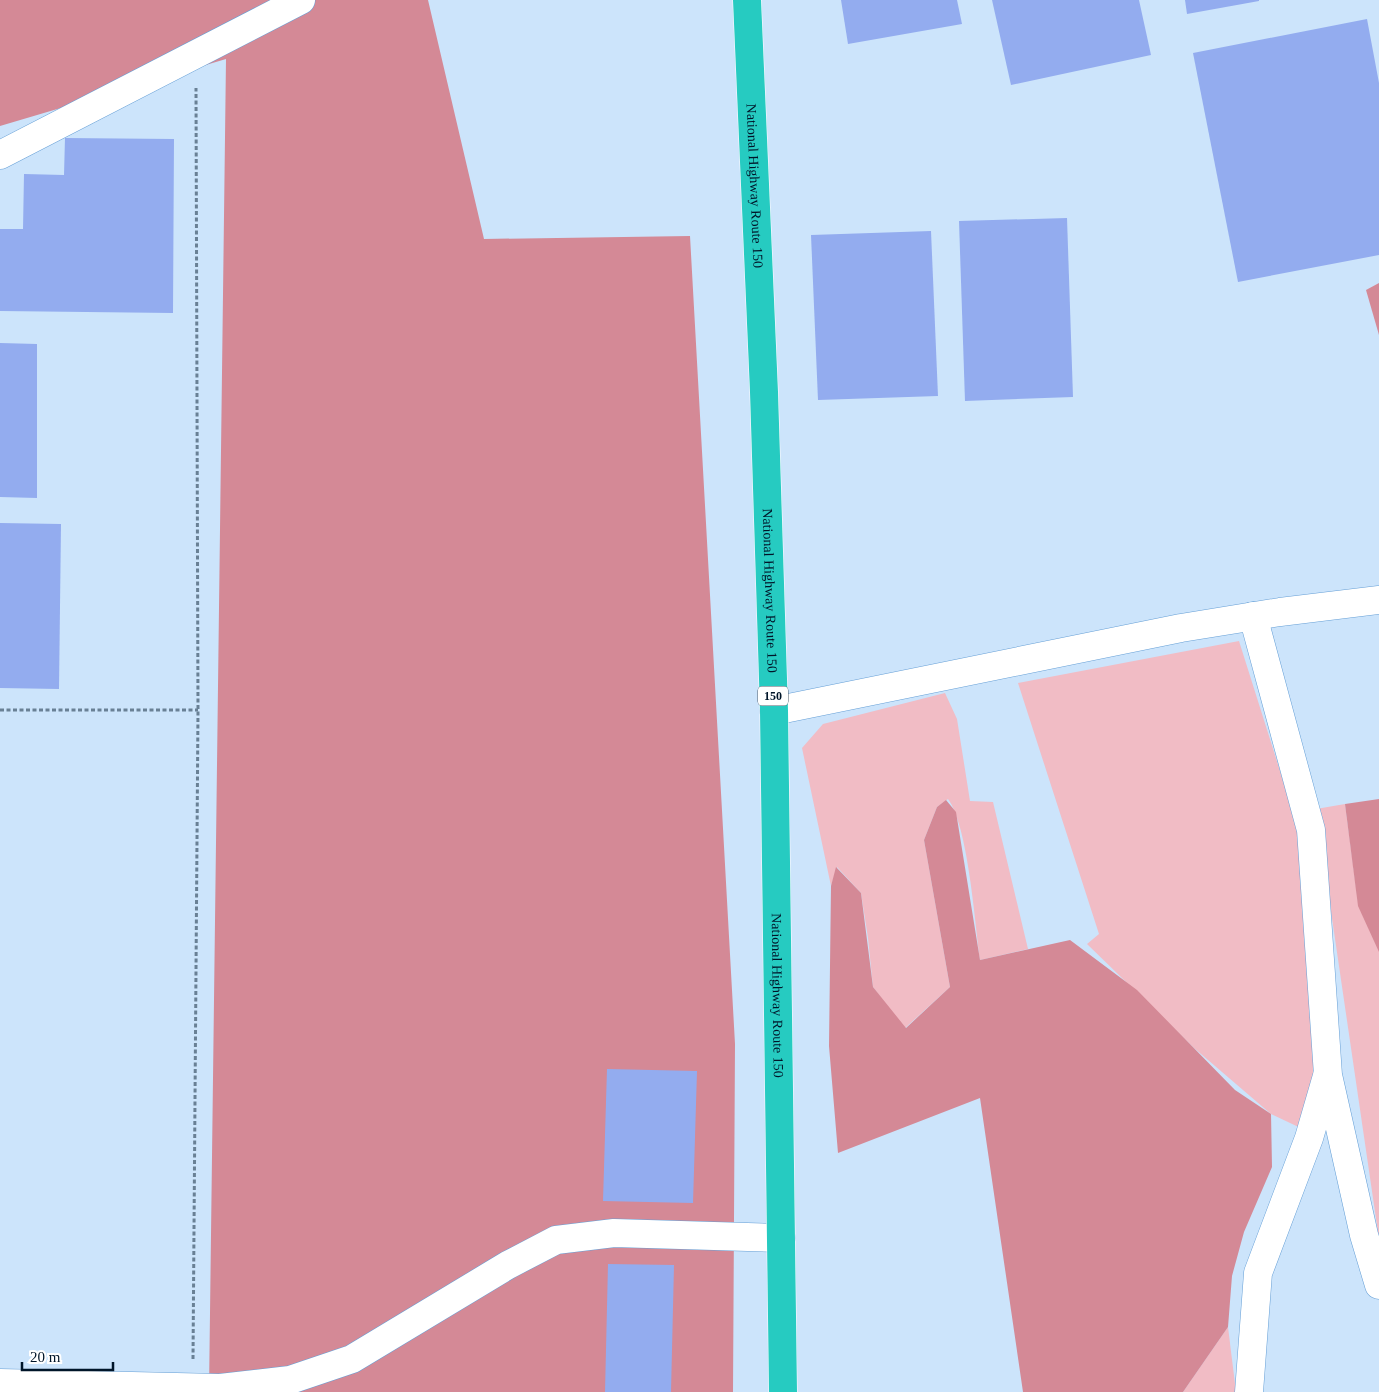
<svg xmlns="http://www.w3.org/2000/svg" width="1379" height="1392" font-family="'Times New Roman',serif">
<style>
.green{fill:#f1bcc5}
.forest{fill:#d48996}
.building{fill:#93acef}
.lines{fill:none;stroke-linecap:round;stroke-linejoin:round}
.minor-casing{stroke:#659fd6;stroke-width:29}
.highway-casing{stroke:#fff;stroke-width:29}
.path{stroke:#698095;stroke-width:3;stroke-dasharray:4 2.5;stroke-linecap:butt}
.minor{stroke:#fff;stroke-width:28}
.highway{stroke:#26cbc1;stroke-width:28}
.labels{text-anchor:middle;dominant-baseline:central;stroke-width:4.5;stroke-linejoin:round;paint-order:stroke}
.shield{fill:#fff;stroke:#4c5b69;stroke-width:1}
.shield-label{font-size:12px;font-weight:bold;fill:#001529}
.street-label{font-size:14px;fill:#001529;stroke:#fff}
</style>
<rect width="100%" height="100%" fill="#cce4fb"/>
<g class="green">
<polygon points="1239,641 1305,850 1320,1044 1307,1131 1271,1114 1194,1048 1087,944 1099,934 1018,683"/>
<path d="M945,693L957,719L970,801L993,802L1028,949L980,960C975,923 968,826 948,799L937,807L924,840L950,987L904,1029L873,987L868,938L861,893L837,867L831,886L802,748L823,724Z"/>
<polygon points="1345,804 1358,902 1379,950 1379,1239 1316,809"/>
<polygon points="1228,1327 1236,1392 1183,1392"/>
</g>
<g class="forest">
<polygon points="0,0 428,0 484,239 690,236 735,1044 733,1392 209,1392 226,59 0,126"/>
<polygon points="1379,283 1379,335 1366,290"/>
<polygon points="1379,799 1379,952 1358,906 1345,804"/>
<polygon points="946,800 956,812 980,960 1070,940 1137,990 1235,1090 1271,1114 1272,1167 1244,1232 1232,1276 1228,1327 1183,1392 1023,1392 980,1098 838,1153 829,1046 831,886 836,867 861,893 873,987 906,1028 950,987 924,840 937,807"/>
</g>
<g class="building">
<polygon points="841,0 957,0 962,24 848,44"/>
<polygon points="992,0 1139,0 1151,55 1011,85"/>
<polygon points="1185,0 1259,0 1259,1 1187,14"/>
<polygon points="1367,19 1379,83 1379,255 1238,282 1193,53"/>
<polygon points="65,138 174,139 173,313 0,311 0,229 23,229 24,174 64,175"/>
<polygon points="1067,218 1073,397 965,401 959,221"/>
<polygon points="931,231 938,396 818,400 811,235"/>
<polygon points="0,343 37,344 37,498 0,497"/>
<polygon points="0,523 61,524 59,689 0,688"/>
<polygon points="607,1069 697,1071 693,1203 603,1201"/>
<polygon points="608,1264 674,1265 671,1392 605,1392"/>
</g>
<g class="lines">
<g class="minor-casing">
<g id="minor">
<polyline points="0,155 301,0"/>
<polyline points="1253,616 1311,830 1328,1075 1364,1235 1379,1285"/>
<polyline points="774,711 1181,628 1280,612 1379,600"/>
<polyline points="0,1383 220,1388 290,1380 352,1359 508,1265 556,1240 614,1233 781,1238"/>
<polyline points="1249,1392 1258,1273 1309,1138 1327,1076"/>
</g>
</g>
<g class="highway-casing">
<g id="highway">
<path id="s1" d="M747,0L764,392L774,711L783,1392"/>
</g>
</g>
<g class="path">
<polyline points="0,710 198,710"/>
<polyline points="193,1359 198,710 196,88"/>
</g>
<use href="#minor" class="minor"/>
<use href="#highway" class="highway"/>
</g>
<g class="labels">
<rect class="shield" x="758" y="686.5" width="30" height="19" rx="4"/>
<g class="shield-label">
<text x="773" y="696">150</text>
</g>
<g class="street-label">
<text stroke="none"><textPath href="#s1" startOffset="186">National Highway Route 150</textPath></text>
<text stroke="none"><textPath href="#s1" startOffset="591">National Highway Route 150</textPath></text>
<text stroke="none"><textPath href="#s1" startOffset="996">National Highway Route 150</textPath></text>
</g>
</g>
<path d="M22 1362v8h91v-8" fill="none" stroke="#001529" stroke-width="2.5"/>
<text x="30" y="1362" font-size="15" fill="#001529" stroke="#ffffff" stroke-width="4" paint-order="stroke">20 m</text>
</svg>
